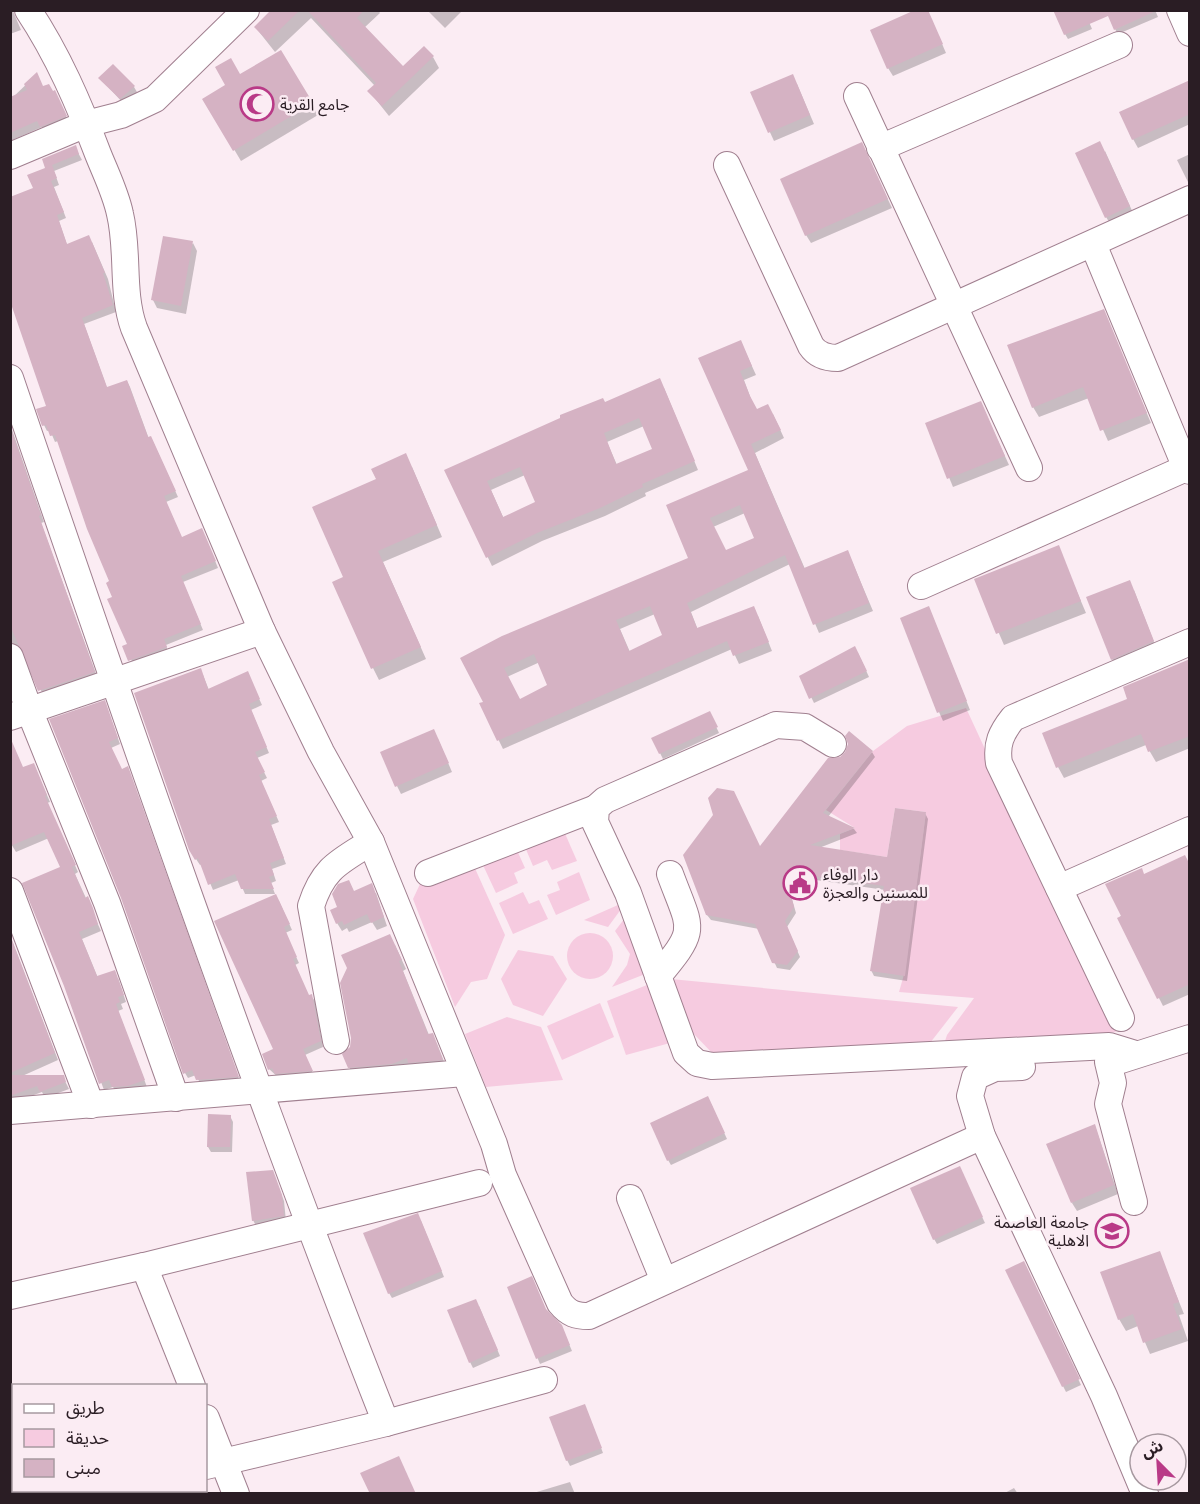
<svg xmlns="http://www.w3.org/2000/svg" width="1200" height="1504" font-family="'Roboto Serif','Noto Sans Arabic',serif">
<style>
.green{fill:#f6cbe0}
.shadow{fill:#0003;fill-rule:evenodd}
.building{fill:#d5b2c3;fill-rule:evenodd}
.lines{fill:none;stroke-linecap:round;stroke-linejoin:round}
.minor-casing{stroke:#a07f8f;stroke-width:28}
.minor{stroke:#fff;stroke-width:26}
.labels{text-anchor:middle;dominant-baseline:central;stroke-width:5;stroke-linejoin:round;paint-order:stroke}
.poi-label{font-size:16px;fill:#2a1d24;stroke:#fbecf3;text-anchor:start}
</style>
<rect width="100%" height="100%" fill="#fbecf3"/>
<g class="green">
<polygon points="966,708 1116,1032 943,1047 947,1035 974,998 899,992 905,971 926,812 895,808 887,857 840,850 840,834 855,828 826,810 873,751 907,726"/>
<polygon points="563,829 577,861 552,870 547,860 533,866 525,847"/>
<polygon points="516,848 525,868 514,873 518,883 496,893 482,863"/>
<polygon points="473,864 505,935 487,979 471,982 455,1007 413,899 421,882"/>
<polygon points="579,872 590,900 556,915 547,895 560,890 557,882"/>
<polygon points="523,892 529,904 539,900 548,919 513,934 499,903"/>
<polygon points="627,901 608,927 584,920"/>
<polygon points="631,910 653,971 612,987 627,965 630,954 615,931"/>
<circle cx="590" cy="956" r="23"/>
<polygon points="518,950 553,956 567,979 543,1016 513,1005 501,979"/>
<polygon points="671,979 958,1007 930,1043 713,1054 692,1032"/>
<polygon points="657,981 681,1040 626,1055 607,1001"/>
<polygon points="600,1003 614,1037 562,1060 547,1026"/>
<polygon points="507,1017 541,1027 563,1080 486,1087 465,1034"/>
</g>
<g class="shadow">
<polygon points="274,10 378,10 380,13 364,28 403,68 433,57 439,68 389,116 369,91 375,86 311,18 275,52 256,28"/>
<polygon points="427,10 463,10 445,28"/>
<polygon points="1084,10 1092,29 1068,39 1065,34"/>
<polygon points="1155,10 1158,17 1118,34 1115,29"/>
<polygon points="13,11 21,30 10,34 10,12"/>
<polygon points="930,16 946,53 893,76 888,68"/>
<polygon points="280,52 318,115 241,161 204,99"/>
<polygon points="36,75 43,88 58,98 69,123 45,133 42,127 10,141 10,100"/>
<polygon points="100,78 134,87 137,92 123,103"/>
<polygon points="1190,82 1190,124 1138,148 1133,139"/>
<polygon points="797,84 814,124 774,141 752,93"/>
<polygon points="75,147 82,160 54,171 59,185 54,187 66,218 59,221 67,245 92,242 108,279 116,312 84,324 107,388 127,381 130,387 149,439 154,444 178,497 166,502 182,539 205,536 218,568 183,582 203,630 166,645 169,654 133,666 111,582 58,441 55,442 50,430 47,431 44,425 48,407 35,189 47,168"/>
<polygon points="1105,151 1134,215 1111,225 1106,217"/>
<polygon points="866,153 892,208 811,243 806,235"/>
<polygon points="1190,154 1190,186 1177,160"/>
<polygon points="193,243 197,251 186,314 157,308 153,300"/>
<polygon points="1103,311 1151,423 1108,441 1089,398 1039,417 1033,407"/>
<path d="M741,342L756,375L744,380L754,407L757,411L773,414L784,438L755,453L805,569L848,552L873,611L819,633L790,564L691,612L698,630L758,616L772,651L739,664L732,649L503,749L481,704L485,702L462,659L690,559L668,506L750,471L700,359ZM745,513L756,538L725,552L713,527ZM655,614L664,636L630,652L620,629ZM540,662L549,686L520,700L507,677Z"/>
<path d="M664,388L698,470L645,493L646,496L605,516L542,541L492,566L446,470L605,403ZM644,426L654,449L617,465L607,442ZM525,475L537,503L504,519L491,490Z"/>
<polygon points="981,403 1009,465 953,487 927,424"/>
<polygon points="10,424 44,522 41,523 98,679 44,697 24,652 10,649"/>
<polygon points="412,467 442,537 383,562 426,659 379,680 373,668 345,578"/>
<polygon points="1058,547 1086,613 1004,645 976,580"/>
<polygon points="1134,590 1157,650 1117,667 1112,659"/>
<polygon points="929,608 970,710 943,721 939,712"/>
<polygon points="858,653 869,677 814,703 801,676"/>
<polygon points="1190,661 1190,748 1156,762 1146,745 1064,778 1058,767 1129,700"/>
<polygon points="203,675 209,690 250,679 262,705 251,710 269,753 257,758 267,778 261,781 279,822 271,825 286,864 272,869 276,881 271,883 275,894 245,894 239,880 213,890 202,864 200,865 196,859"/>
<polygon points="107,708 120,744 111,748 121,771 130,774 240,1082 201,1085 196,1075 188,1078 185,1073 123,897 51,720"/>
<polygon points="712,718 719,733 663,759 653,739"/>
<polygon points="438,739 452,772 401,794 397,786"/>
<polygon points="872,752 875,757 828,817 854,829 857,833 819,848 888,859 925,813 928,819 907,981 874,976 871,970 885,890 795,877 792,899 796,913 787,927 800,957 790,970 777,968 759,929 711,920 707,915 760,848"/>
<polygon points="34,765 50,802 47,803 78,872 75,874 101,931 82,939 98,978 118,978 126,1002 121,1004 123,1009 118,1011 147,1087 132,1092 117,1093 113,1087 104,1090 65,985 62,868 49,838 16,852 10,842 23,769"/>
<polygon points="1190,867 1190,994 1163,1006 1119,919 1144,876"/>
<polygon points="354,893 376,893 387,926 377,930 372,922 349,932 347,928 342,931 337,923 339,907"/>
<polygon points="279,901 292,930 285,933 299,963 295,965 309,997 311,996 315,1001 323,1047 305,1055 314,1076 280,1079 269,1069 275,1050"/>
<polygon points="10,935 58,1060 20,1077 63,1077 69,1089 45,1098 42,1092 12,1103"/>
<polygon points="395,945 406,969 403,971 429,1035 432,1035 437,1044 447,1069 355,1076 349,1067 351,1047"/>
<polygon points="711,1104 727,1139 671,1165 668,1160"/>
<polygon points="230,1116 233,1122 232,1152 211,1152 208,1147"/>
<polygon points="1095,1126 1118,1194 1077,1211 1072,1203"/>
<polygon points="962,1174 985,1223 937,1244 934,1239"/>
<polygon points="275,1177 284,1201 286,1221 256,1226 253,1220"/>
<polygon points="421,1221 444,1277 392,1298 389,1293"/>
<polygon points="1159,1252 1184,1314 1179,1315 1188,1341 1150,1354 1138,1326 1126,1331 1119,1319"/>
<polygon points="1026,1268 1081,1385 1066,1392 1063,1386"/>
<polygon points="509,1288 547,1312 564,1332 572,1351 540,1364"/>
<polygon points="479,1306 500,1356 473,1368 470,1362"/>
<polygon points="587,1411 603,1453 570,1466 567,1460"/>
<polygon points="570,1482 575,1494 530,1494"/>
<polygon points="1014,1488 1018,1494 1003,1494"/>
</g>
<g class="building">
<polygon points="271,10 300,10 268,41 254,27"/>
<polygon points="307,10 364,10 357,18 403,66 424,46 434,56 382,106 367,91 376,83"/>
<polygon points="915,10 928,10 943,44 887,69 870,30"/>
<polygon points="1053,10 1158,10 1114,30 1108,16 1064,35"/>
<polygon points="281,50 313,103 233,151 202,99 225,85 215,67 231,58 240,74"/>
<polygon points="113,64 135,86 120,99 98,78"/>
<polygon points="37,72 43,86 49,84 53,91 55,90 67,116 40,127 37,121 10,133 10,97 27,90 24,84"/>
<polygon points="793,74 810,115 768,133 750,92"/>
<polygon points="1190,80 1190,114 1132,140 1119,112"/>
<polygon points="1100,141 1130,206 1105,218 1075,153"/>
<polygon points="862,142 888,199 805,236 780,179"/>
<polygon points="76,145 79,154 52,165 57,178 51,181 64,212 57,215 67,244 89,235 105,273 103,273 113,305 82,318 107,387 127,380 148,437 151,436 176,491 164,496 182,537 202,528 216,561 181,576 201,624 164,639 167,647 128,661 122,646 127,644 107,599 112,597 106,583 109,581 87,529 55,435 50,436 46,425 42,426 36,409 46,406 10,301 10,197 33,188 27,175 45,168 42,159"/>
<polygon points="163,236 193,241 181,306 151,300"/>
<polygon points="1104,309 1147,413 1100,431 1083,387 1032,408 1007,345"/>
<path d="M741,340L752,366L740,371L750,396L757,409L768,404L781,430L751,444L804,568L848,550L869,603L813,625L785,555L687,603L697,628L754,606L769,642L733,656L727,641L497,741L479,703L483,702L460,658L502,636L688,558L666,505L748,470L698,358ZM740,505L754,538L726,550L710,518ZM650,606L662,635L629,651L616,620ZM534,654L547,685L520,699L504,668Z"/>
<path d="M660,378L695,461L642,484L643,487L600,508L537,533L486,558L444,470L560,418V415L603,398L605,402ZM639,418L652,449L616,464L604,433ZM520,467L535,502L503,517L487,481Z"/>
<polygon points="981,401 1005,456 947,479 925,423"/>
<polygon points="10,426 41,515 39,516 95,672 38,691 10,625"/>
<polygon points="406,453 437,525 378,551 421,647 371,669 332,582 343,577 312,507 376,479 371,469"/>
<polygon points="1059,545 1081,601 996,634 974,579"/>
<polygon points="1130,580 1154,641 1111,660 1086,597"/>
<polygon points="929,606 967,701 937,713 900,618"/>
<polygon points="855,646 867,671 809,699 799,676"/>
<polygon points="1190,659 1190,736 1148,752 1141,734 1056,768 1042,733 1127,699 1123,687"/>
<polygon points="201,668 208,689 248,671 260,699 249,704 267,747 255,752 265,772 259,775 277,816 269,819 284,858 270,863 274,875 269,877 274,889 241,889 235,874 208,885 198,858 195,860 189,850 134,693"/>
<polygon points="105,700 118,738 109,742 122,769 128,766 239,1077 196,1080 192,1070 183,1074 121,898 49,719"/>
<polygon points="710,711 718,727 659,754 651,738"/>
<polygon points="434,729 449,763 395,787 380,752"/>
<polygon points="849,731 873,751 823,813 855,828 810,845 887,857 895,808 926,812 905,976 870,971 884,886 793,873 790,892 794,907 785,921 798,951 787,965 772,963 755,924 706,915 683,855 713,815 708,798 717,788 734,791 760,846 828,758 840,757 845,752 848,744 845,736"/>
<polygon points="10,737 23,767 34,763 47,795 45,796 76,865 72,867 85,898 88,896 93,908 98,924 79,932 97,976 115,970 124,995 118,997 120,1002 116,1004 145,1080 128,1086 112,1087 109,1080 99,1084 64,986 22,883 60,867 44,832 10,846"/>
<polygon points="1185,855 1190,865 1190,984 1157,999 1117,918 1121,916 1105,884 1142,868 1144,874"/>
<polygon points="349,880 354,891 372,883 384,917 371,923 367,914 344,925 342,921 336,924 330,910 337,907 332,894 338,884"/>
<polygon points="276,894 290,924 284,927 297,957 293,959 309,995 312,994 321,1041 303,1049 313,1071 275,1074 272,1068 268,1070 262,1054 273,1049 214,921"/>
<polygon points="390,934 402,960 399,961 428,1034 433,1033 443,1060 408,1063 407,1058 392,1064 348,1068 342,1054 350,1047 351,1038 340,983 347,968 341,955"/>
<polygon points="10,935 55,1053 10,1073"/>
<polygon points="10,1075 64,1075 66,1082 40,1092 37,1086 10,1096"/>
<polygon points="708,1096 725,1133 667,1161 650,1123"/>
<polygon points="208,1114 231,1115 230,1147 207,1147"/>
<polygon points="1095,1124 1114,1185 1071,1203 1046,1144"/>
<polygon points="960,1166 983,1217 933,1240 910,1188"/>
<polygon points="273,1170 282,1195 284,1216 252,1221 246,1172"/>
<polygon points="418,1213 442,1271 388,1294 363,1233"/>
<polygon points="1160,1251 1179,1302 1173,1304 1182,1329 1143,1343 1133,1314 1118,1320 1100,1272"/>
<polygon points="1024,1261 1080,1379 1062,1387 1005,1270"/>
<polygon points="532,1276 546,1309 562,1325 570,1345 536,1359 507,1287"/>
<polygon points="476,1299 498,1350 469,1363 447,1310"/>
<polygon points="585,1404 602,1448 566,1461 549,1417"/>
<polygon points="399,1456 416,1494 370,1494 360,1473"/>
</g>
<g class="lines">
<g class="minor-casing">
<g id="minor">
<path d="M28,10C58,55 79,104 98,154C106,174 116,194 120,214C129,251 121,292 134,328L262,631L321,752L371,842L494,1144L503,1175L560,1303C569,1314 576,1316 589,1316L982,1136"/>
<polyline points="1180,10 1190,33"/>
<polyline points="857,96 1029,468"/>
<polyline points="880,148 1119,45"/>
<polyline points="10,156 86,124 121,115 155,99 246,10"/>
<path d="M727,165L811,346C817,355 827,358 838,358L1190,199"/>
<polyline points="1093,244 1186,468"/>
<path d="M10,378C129,728 250,1079 386,1423"/>
<polyline points="921,586 1186,468 1190,471"/>
<polyline points="10,657 30,712 107,903 176,1098"/>
<polyline points="10,717 262,631"/>
<polyline points="833,744 805,727 776,725 605,800 596,808 595,822 628,893 686,1053 697,1063 712,1066 1109,1046 1135,1054"/>
<polyline points="428,873 596,808"/>
<polyline points="1059,888 1190,830"/>
<polyline points="10,891 91,1105"/>
<path d="M658,976C699,927 691,931 670,874"/>
<path d="M1121,1018L999,763C996,744 1001,733 1013,718L1190,642"/>
<path d="M336,1041L311,906C323,868 339,862 371,842"/>
<polyline points="1121,1060 1190,1038"/>
<polyline points="1108,1062 1113,1083 1108,1104 1134,1202"/>
<polyline points="1022,1067 995,1068 975,1077 970,1096 982,1136 1104,1396 1145,1494"/>
<polyline points="10,1111 464,1073"/>
<polyline points="630,1198 664,1281"/>
<polyline points="144,1266 192,1386"/>
<polyline points="10,1296 144,1266 479,1183"/>
<polyline points="206,1418 236,1494"/>
<polyline points="206,1466 386,1423 544,1380"/>
<polyline points="98,1494 110,1490"/>
</g>
</g>
<use href="#minor" class="minor"/>
</g>
<defs>
<g id="mosque-ring" transform="scale(1.725)"><circle r="9.5" fill="#fbecf3" stroke="#b93a87" stroke-width="1.5"/><path d="M3.5-4.9A6 6 0 1 0 3.5 4.9A5 5 0 1 1 3.5-4.9Z" fill="#b93a87"/></g>
<g id="civic-ring" transform="scale(1.725)"><circle r="9.5" fill="#fbecf3" stroke="#b93a87" stroke-width="1.5"/><path d="M-.6-6.5H3V-4.5H.6V-3L4-1V1h2V6H-6V1h2V-1L-.6-3ZM-1.2 2.5V6h2.4V2.5Z" fill="#b93a87"/></g>
<g id="university-ring" transform="scale(1.725)"><circle r="9.5" fill="#fbecf3" stroke="#b93a87" stroke-width="1.5"/><path d="M0-5L7-2L0 1L-7-2ZM-4 1L0 2.5L4 1V4Q0 6-4 4Z" fill="#b93a87"/></g>
</defs>
<g fill-rule="evenodd">
<use href="#mosque-ring" x="257" y="104"/>
<use href="#civic-ring" x="800" y="883"/>
<use href="#university-ring" x="1112" y="1231"/>
</g>
<g class="labels">
<g class="poi-label">
<text x="280" y="104">جامع القرية</text>
<text x="823" y="874">دار الوفاء<tspan x="823" dy="18">للمسنين والعجزة</tspan></text>
<text x="1089" y="1222" text-anchor="end">جامعة العاصمة<tspan x="1089" dy="18">الاهلية</tspan></text>
</g>
</g>
<rect width="1200" height="1504" fill="none" stroke="#2a1d24" stroke-width="24"/>
<rect x="12" y="1384" width="195" height="108" fill="#fbecf3" stroke="#a799a0" stroke-width="1.5"/>
<rect x="24" y="1404" width="30" height="9" fill="#ffffff" stroke="#a799a0" stroke-width="1.5"/>
<text x="66" y="1414" font-size="18" fill="#2a1d24">طريق</text>
<rect x="24" y="1429" width="30" height="18" fill="#f6cbe0" stroke="#a799a0" stroke-width="1.5"/>
<text x="66" y="1444" font-size="18" fill="#2a1d24">حديقة</text>
<rect x="24" y="1459" width="30" height="18" fill="#d5b2c3" stroke="#a799a0" stroke-width="1.5"/>
<text x="66" y="1474" font-size="18" fill="#2a1d24">مبنى</text>
<g transform="translate(1158 1462) rotate(336)"><circle r="28" fill="#fbecf3" stroke="#a799a0" stroke-width="1.5"/>
<path d="M0-4.5L10 22L0 15L-10 22Z" fill="#b93a87"/>
<text y="-9" font-size="16" font-weight="bold" text-anchor="middle" fill="#2a1d24">ش</text>
</g>
</svg>
